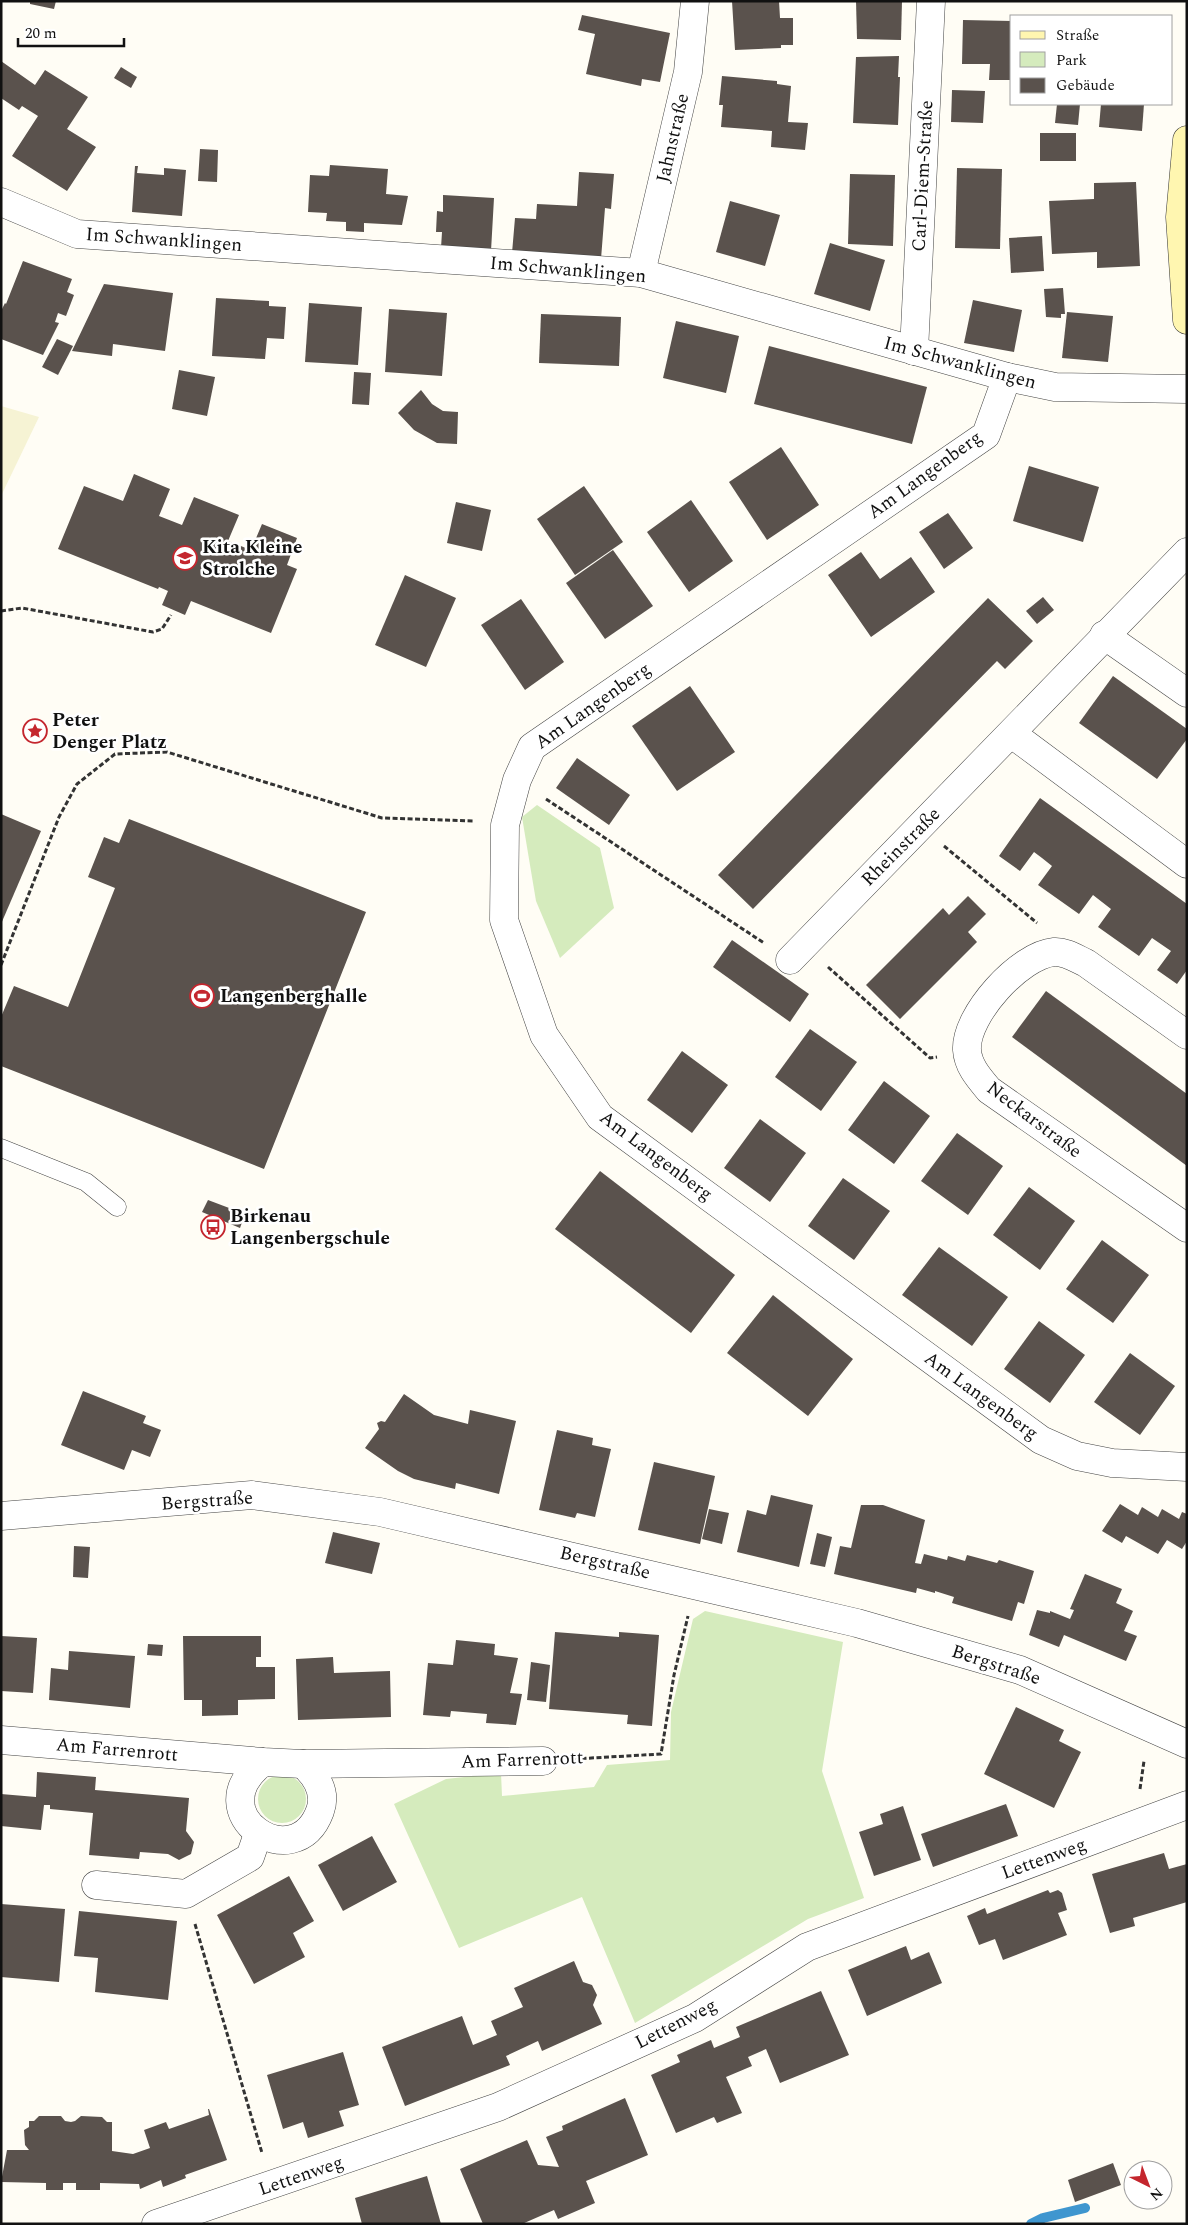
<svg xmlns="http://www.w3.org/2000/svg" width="1188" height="2225" font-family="Spectral,serif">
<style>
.farmland{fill:#f6f3d4}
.green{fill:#d5ebbd}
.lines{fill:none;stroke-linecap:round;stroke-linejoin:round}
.stream{stroke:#3f96cf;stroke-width:10}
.building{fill:#5a524d}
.lane-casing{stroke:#444;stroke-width:19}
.street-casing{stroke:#444;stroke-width:29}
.secondary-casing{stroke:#333;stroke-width:29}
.path{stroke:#333;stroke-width:3;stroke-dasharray:5 2.5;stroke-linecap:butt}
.lane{stroke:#fff;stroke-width:18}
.street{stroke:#fff;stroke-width:28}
.secondary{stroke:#fff6b0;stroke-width:28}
.labels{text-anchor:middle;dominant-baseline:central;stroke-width:5;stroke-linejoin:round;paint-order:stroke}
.street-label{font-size:19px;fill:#111;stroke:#fff}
.poi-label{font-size:19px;font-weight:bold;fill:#111;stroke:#fff;text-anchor:start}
</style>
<rect width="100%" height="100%" fill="#fffdf5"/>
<polygon class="farmland" points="1,406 39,417 1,496"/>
<g class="green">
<polygon points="537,805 600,848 614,908 560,958 536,901 522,817"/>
<polygon points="705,1611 843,1642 822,1771 864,1898 808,1919 635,2023 582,1897 459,1948 394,1804 446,1779 501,1773 502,1796 594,1787 607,1765 670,1760 671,1712 693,1619"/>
<circle cx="282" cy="1799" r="24"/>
</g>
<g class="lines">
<polyline class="stream" points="1031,2224 1043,2218 1085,2208"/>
</g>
<g class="building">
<polygon points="30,1 56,1 54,9 30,4"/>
<polygon points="732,1 779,1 780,18 793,18 793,45 781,45 781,48 735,50"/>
<polygon points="856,1 902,1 901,40 857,39"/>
<polygon points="582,15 670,33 660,82 642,79 641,86 586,74 595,34 578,30"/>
<polygon points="963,20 1012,21 1012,80 989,80 990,64 962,64"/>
<polygon points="899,56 898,77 900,77 898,125 853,123 856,57"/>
<polygon points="1,61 35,85 45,70 88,97 67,129 96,147 67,191 12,156 38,116 22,106 19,110 1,98"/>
<polygon points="121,67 137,77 131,88 114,78"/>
<polygon points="722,76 777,81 777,84 791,86 788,122 808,123 805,150 771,147 772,131 721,127 723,105 719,105"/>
<polygon points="952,90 985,91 983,123 951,122"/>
<polygon points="1057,104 1080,104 1078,125 1055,123"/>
<polygon points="1101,104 1144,104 1142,131 1099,127"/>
<rect x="1040" y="133" width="36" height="28"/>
<polygon points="200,149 218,150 217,182 198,181"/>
<polygon points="330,165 388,169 386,194 408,196 402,225 364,223 364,232 346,231 346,222 326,221 327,213 308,212 310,175 329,176"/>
<polygon points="135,166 138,166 137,173 164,175 164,168 186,170 182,216 132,212"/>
<polygon points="957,168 1002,169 1000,249 955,248"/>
<polygon points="579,172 614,174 611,209 605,208 601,259 512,253 515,218 536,219 537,204 577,206"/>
<polygon points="850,174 895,175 893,246 848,244"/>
<polygon points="1136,182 1140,266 1097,268 1097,252 1052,254 1049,201 1094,199 1094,183"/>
<polygon points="443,195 494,198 491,251 441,248 442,232 436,232 437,211 443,212"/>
<polygon points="730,201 780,215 765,266 716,252"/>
<polygon points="1042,236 1044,271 1011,273 1009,238"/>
<polygon points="830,243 885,260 870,311 814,294"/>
<polygon points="23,261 72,279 67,292 74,295 66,316 58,313 55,322 59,323 43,355 1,339 1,311 5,303 6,304"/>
<polygon points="104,284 173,293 165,351 113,344 112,356 72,351"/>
<polygon points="1063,288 1065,314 1061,314 1061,318 1046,317 1044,289"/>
<polygon points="216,298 269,301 269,306 286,307 284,339 267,338 265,359 212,356"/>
<polygon points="973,300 1022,310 1014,352 964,343"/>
<polygon points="309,303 362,307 358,365 305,362"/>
<polygon points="389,309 447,313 442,376 385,372"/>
<polygon points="1067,312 1113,316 1108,362 1062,358"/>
<polygon points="541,314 621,317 619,366 539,363"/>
<polygon points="676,321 739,336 726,393 663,378"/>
<polygon points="57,339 73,346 58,375 42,367"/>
<polygon points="769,346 927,387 912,444 754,404"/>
<polygon points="179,370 215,377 207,416 172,409"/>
<polygon points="354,372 371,373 369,405 352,404"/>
<polygon points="421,390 432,404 443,411 458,412 457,444 437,443 414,430 398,413"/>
<polygon points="781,447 819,505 767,540 729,482"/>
<polygon points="1029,466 1099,487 1083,542 1013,521"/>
<polygon points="134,474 170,489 159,516 182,525 194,497 239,515 228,541 251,550 262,524 297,538 287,565 297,569 271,633 191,601 185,615 162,605 168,591 159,587 158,589 58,549 84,486 123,501"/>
<polygon points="584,486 623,542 575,575 537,519"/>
<polygon points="691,500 733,561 689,592 647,532"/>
<polygon points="456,502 491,510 482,551 447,543"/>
<polygon points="948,513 973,548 944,569 919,532"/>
<polygon points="613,550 653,606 605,639 566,583"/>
<polygon points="861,552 880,579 911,557 935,592 871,637 828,575"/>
<polygon points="405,575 456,598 426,667 375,645"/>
<polygon points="1043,597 1054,610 1037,624 1026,611"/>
<polygon points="988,598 1033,641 1005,669 997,661 753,909 718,875"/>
<polygon points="521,599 564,662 525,690 481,625"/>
<polygon points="1113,676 1187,729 1187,739 1157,779 1079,723"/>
<polygon points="690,686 735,752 677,791 632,726"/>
<polygon points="577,758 630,795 609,825 556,788"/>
<polygon points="1040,798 1187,904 1187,970 1177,984 1157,970 1171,951 1152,938 1139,956 1098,927 1111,909 1093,895 1079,914 1038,885 1052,866 1042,858 1034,852 1020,871 999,856"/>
<polygon points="1,814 41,831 1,924"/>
<polygon points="129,819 366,912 264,1169 1,1066 1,1017 14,986 68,1007 115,888 88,877 104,837 119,843"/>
<polygon points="968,896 986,914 968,932 977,942 900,1019 866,985 943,908 949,915"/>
<polygon points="732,940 809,994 790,1022 713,967"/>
<polygon points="1046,991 1187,1094 1187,1166 1012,1037"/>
<polygon points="810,1029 857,1062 821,1111 775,1077"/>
<polygon points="682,1051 728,1085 692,1133 647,1100"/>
<polygon points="884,1081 930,1116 894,1164 848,1130"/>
<polygon points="760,1119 806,1153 770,1202 724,1168"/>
<polygon points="957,1133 1003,1166 968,1215 921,1181"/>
<polygon points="600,1171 735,1275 691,1333 555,1229"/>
<polygon points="843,1178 890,1211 854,1260 808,1226"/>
<polygon points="1029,1187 1075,1221 1040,1270 993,1235"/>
<polygon points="208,1200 245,1214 240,1228 202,1212"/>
<polygon points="1102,1240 1149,1275 1113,1323 1066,1289"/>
<polygon points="939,1247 1008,1297 972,1346 902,1295"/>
<polygon points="773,1295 853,1359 808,1416 727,1353"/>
<polygon points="1039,1321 1085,1355 1050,1403 1004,1369"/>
<polygon points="1130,1353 1175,1386 1140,1435 1094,1402"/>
<polygon points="83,1391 146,1416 143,1423 161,1430 150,1457 132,1450 124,1470 61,1445"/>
<polygon points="404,1394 434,1415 468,1424 470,1410 516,1421 499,1494 456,1483 455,1489 414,1479 398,1471 365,1448 379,1429 377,1423 381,1421 385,1422"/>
<polygon points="557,1430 593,1438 592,1445 611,1449 595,1517 577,1513 575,1518 539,1510"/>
<polygon points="654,1462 715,1476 700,1544 638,1530"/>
<polygon points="771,1495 813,1505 799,1567 737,1552 747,1510 766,1515"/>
<polygon points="1120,1504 1138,1515 1142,1507 1158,1517 1162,1509 1179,1519 1182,1512 1187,1514 1187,1541 1182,1549 1167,1540 1158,1554 1126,1536 1122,1543 1102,1531"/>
<polygon points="861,1505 883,1505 925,1520 915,1563 921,1564 924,1554 947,1560 948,1556 965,1561 967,1555 997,1563 999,1560 1034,1571 1024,1604 1018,1602 1012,1621 952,1603 954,1597 935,1591 935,1593 917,1588 916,1593 834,1574 840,1546 851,1548"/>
<polygon points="709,1509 729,1513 722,1544 702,1539"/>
<polygon points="333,1532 380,1543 372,1574 325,1563"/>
<polygon points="817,1533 832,1537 825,1567 810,1564"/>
<polygon points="74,1546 90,1547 88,1578 73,1577"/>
<polygon points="1085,1574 1122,1589 1116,1603 1133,1611 1124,1631 1137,1636 1126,1661 1064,1635 1059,1647 1029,1635 1037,1610 1050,1613 1050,1611 1070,1619 1074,1610 1070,1609"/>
<polygon points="555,1632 619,1637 619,1632 659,1635 652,1726 627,1724 628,1715 549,1709"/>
<polygon points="1,1636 37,1638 33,1693 1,1691"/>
<polygon points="183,1636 261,1636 261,1657 256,1657 256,1667 275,1667 275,1699 238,1700 238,1715 202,1716 202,1700 184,1700"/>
<polygon points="456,1640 495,1644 494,1655 518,1658 510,1693 522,1694 516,1725 486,1723 487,1714 451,1711 450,1717 423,1715 428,1663 453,1665"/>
<polygon points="148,1644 163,1645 162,1656 147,1655"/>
<polygon points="69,1651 135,1656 130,1708 49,1700 51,1668 68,1670"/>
<polygon points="333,1657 334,1673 390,1671 391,1717 298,1720 296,1659"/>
<polygon points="531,1662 550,1665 546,1702 527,1700"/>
<polygon points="1016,1707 1064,1730 1059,1741 1081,1752 1054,1808 984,1774"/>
<polygon points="37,1772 96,1777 95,1790 189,1798 186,1831 194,1842 191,1854 179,1860 168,1854 140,1852 139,1859 89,1855 93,1813 50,1809 50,1805 44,1805 41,1830 1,1826 1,1794 36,1797"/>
<polygon points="1006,1804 1018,1836 933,1867 921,1834"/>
<polygon points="903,1806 921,1860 874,1876 859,1832 883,1824 880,1814"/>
<polygon points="372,1836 397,1882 343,1911 318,1865"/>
<polygon points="1164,1853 1169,1869 1187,1864 1187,1902 1133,1918 1135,1926 1110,1933 1092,1874"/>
<polygon points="289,1876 314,1921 293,1933 305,1957 254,1984 217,1915"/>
<polygon points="1048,1890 1050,1893 1058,1890 1062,1893 1067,1910 1058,1913 1067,1935 1003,1960 995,1939 979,1945 967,1916 985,1908 987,1914"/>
<polygon points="1,1904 65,1909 59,1982 1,1977"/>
<polygon points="79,1911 177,1921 168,2000 95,1992 98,1958 74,1956"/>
<polygon points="906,1946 911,1960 929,1952 942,1983 867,2016 848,1970"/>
<polygon points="574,1961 583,1982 592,1985 597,1995 593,2005 602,2024 542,2051 538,2041 506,2056 510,2065 405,2106 382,2047 462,2016 473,2045 497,2035 491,2021 523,2007 514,1988"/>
<polygon points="821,1991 849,2055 780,2083 766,2049 748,2057 752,2066 726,2077 742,2113 717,2123 714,2117 676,2133 651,2075 680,2062 677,2055 711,2040 714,2048 740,2037 736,2027"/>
<polygon points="343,2052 359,2105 339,2111 344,2126 308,2138 303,2122 283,2129 267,2075"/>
<polygon points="625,2098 648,2155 586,2181 595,2203 558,2219 554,2210 522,2224 483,2224 460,2169 527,2140 538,2165 559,2167 546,2137 563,2130 562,2126"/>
<polygon points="208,2109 209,2109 227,2160 185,2175 186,2178 163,2187 161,2180 140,2189 139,2184 100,2183 100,2190 76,2190 76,2183 63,2183 63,2190 46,2190 46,2183 1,2182 7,2150 29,2150 25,2145 24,2130 29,2127 29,2121 34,2121 39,2116 61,2116 65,2121 71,2122 75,2121 81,2116 102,2117 107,2122 112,2122 112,2151 133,2154 150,2148 144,2130 166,2122 169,2129 209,2115"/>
<polygon points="1113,2163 1121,2185 1075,2202 1068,2180"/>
<polygon points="427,2176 441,2224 362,2224 355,2198"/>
</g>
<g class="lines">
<g class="lane-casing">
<polyline id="lane" points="1,1148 86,1182 117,1207"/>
</g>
<g class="street-casing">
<g id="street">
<polyline points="1,202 77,234 641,273 1007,377 1055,387 1187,389"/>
<polyline points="641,273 688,72 695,1"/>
<polyline points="914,351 931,1"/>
<polyline points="1007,377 986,435 532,747 517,780 505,825 504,920 544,1035 600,1117 1041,1440 1077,1456 1112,1463 1187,1467"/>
<polyline points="1104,635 1187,693"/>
<polyline points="1012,734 1187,864"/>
<polyline points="790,960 1187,552"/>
<path d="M1187,1035L1086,963C1077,959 1065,951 1054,952C1020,955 965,1015 967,1050C968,1066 979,1078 989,1090L1187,1228"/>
<polyline points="1,1516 252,1495 380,1512 857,1623 1020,1670 1187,1744"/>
<polyline points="1,1740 263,1762 303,1764 543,1761"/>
<path d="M263,1762C196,1813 295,1879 320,1811C327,1792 316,1776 303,1764"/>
<polyline points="96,1885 186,1894 250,1857 258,1834"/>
<polyline points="156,2224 498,2107 695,2018 807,1947 1187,1805"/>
</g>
</g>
<g class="secondary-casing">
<polyline id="secondary" points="1187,140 1180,217 1187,320"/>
</g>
<g class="path">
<polyline points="1,611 22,608 153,632 162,629 171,615"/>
<polyline points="546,799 764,943"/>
<polyline points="944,846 1037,923"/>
<polyline points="1,965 59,817 77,784 115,754 167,752 382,818 474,821"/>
<polyline points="828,967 930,1058 937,1057"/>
<polyline points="574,1759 661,1754 674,1675 688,1616"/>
<polyline points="1140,1789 1144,1761"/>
<polyline points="195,1924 262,2153"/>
</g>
<use href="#lane" class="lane"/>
<use href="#street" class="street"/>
<use href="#secondary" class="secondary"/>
</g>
<defs>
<g id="school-ring" transform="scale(1.25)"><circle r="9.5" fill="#fff" stroke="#c4262e" stroke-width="1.5"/><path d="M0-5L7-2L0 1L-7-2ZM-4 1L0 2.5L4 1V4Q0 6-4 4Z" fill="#c4262e"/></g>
<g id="sight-ring" transform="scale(1.25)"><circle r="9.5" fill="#fff" stroke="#c4262e" stroke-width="1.5"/><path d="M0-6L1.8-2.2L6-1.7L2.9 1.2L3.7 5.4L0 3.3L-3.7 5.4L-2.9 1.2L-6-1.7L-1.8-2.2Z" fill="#c4262e"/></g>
<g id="stadium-ring" transform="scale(1.25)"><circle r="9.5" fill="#fff" stroke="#c4262e" stroke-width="1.5"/><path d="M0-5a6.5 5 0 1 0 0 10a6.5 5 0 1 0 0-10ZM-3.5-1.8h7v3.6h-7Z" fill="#c4262e"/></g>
<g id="bus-ring" transform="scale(1.25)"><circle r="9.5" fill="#fff" stroke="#c4262e" stroke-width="1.5"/><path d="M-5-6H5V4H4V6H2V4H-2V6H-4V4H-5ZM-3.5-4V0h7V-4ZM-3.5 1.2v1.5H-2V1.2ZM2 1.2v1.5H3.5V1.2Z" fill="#c4262e"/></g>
</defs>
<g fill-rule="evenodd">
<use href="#school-ring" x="185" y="558"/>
<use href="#sight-ring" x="35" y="731"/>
<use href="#stadium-ring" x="202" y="996"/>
<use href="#bus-ring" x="213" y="1227"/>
</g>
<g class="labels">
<g class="street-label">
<text transform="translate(673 138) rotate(-77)">Jahnstraße</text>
<text transform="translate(923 176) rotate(-87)">Carl-Diem-Straße</text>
<text transform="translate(164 240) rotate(4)">Im Schwanklingen</text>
<text transform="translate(568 270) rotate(5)">Im Schwanklingen</text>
<text transform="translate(960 363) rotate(15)">Im Schwanklingen</text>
<text transform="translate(925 475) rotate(-36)">Am Langenberg</text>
<text transform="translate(593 706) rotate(-35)">Am Langenberg</text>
<text transform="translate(901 847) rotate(-45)">Rheinstraße</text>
<text transform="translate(1034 1120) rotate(37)">Neckarstraße</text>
<text transform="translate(656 1156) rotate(37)">Am Langenberg</text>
<text transform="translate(981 1396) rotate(36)">Am Langenberg</text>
<text transform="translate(207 1501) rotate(-4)">Bergstraße</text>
<text transform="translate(605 1563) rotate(13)">Bergstraße</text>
<text transform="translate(996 1665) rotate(18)">Bergstraße</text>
<text transform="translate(117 1750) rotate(5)">Am Farrenrott</text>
<text transform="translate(522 1760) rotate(-2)">Am Farrenrott</text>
<text transform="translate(1044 1859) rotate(-20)">Lettenweg</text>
<text transform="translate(676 2024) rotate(-27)">Lettenweg</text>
<text transform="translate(301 2176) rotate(-19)">Lettenweg</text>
</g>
<g class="poi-label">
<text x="202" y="547">Kita Kleine<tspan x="202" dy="22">Strolche</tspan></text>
<text x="52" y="720">Peter<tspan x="52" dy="22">Denger Platz</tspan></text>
<text x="220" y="996">Langenberghalle</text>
<text x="230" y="1216">Birkenau<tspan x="230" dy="22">Langenbergschule</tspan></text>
</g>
</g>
<rect width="1188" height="2225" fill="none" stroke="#111111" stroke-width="5"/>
<rect x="1010" y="15" width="162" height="90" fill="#ffffff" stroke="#a0a0a0"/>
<rect x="1020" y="31" width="25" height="8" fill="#fff6b0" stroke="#a0a0a0"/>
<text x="1056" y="40" font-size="15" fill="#111111">Straße</text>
<rect x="1020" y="52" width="25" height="15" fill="#d5ebbd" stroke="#a0a0a0"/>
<text x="1056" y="65" font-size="15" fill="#111111">Park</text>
<rect x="1020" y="78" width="25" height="15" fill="#5a524d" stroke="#a0a0a0"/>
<text x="1056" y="90" font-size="15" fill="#111111">Gebäude</text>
<g transform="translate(1148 2185) rotate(138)"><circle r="24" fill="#ffffff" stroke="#a0a0a0"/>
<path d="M0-4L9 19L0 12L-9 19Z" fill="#c4262e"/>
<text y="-8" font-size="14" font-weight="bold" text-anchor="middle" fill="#111111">N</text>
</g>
<path d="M18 38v8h106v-8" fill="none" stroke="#111111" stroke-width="2.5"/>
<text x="25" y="38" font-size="15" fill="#111111" stroke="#ffffff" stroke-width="4" paint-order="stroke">20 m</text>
</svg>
